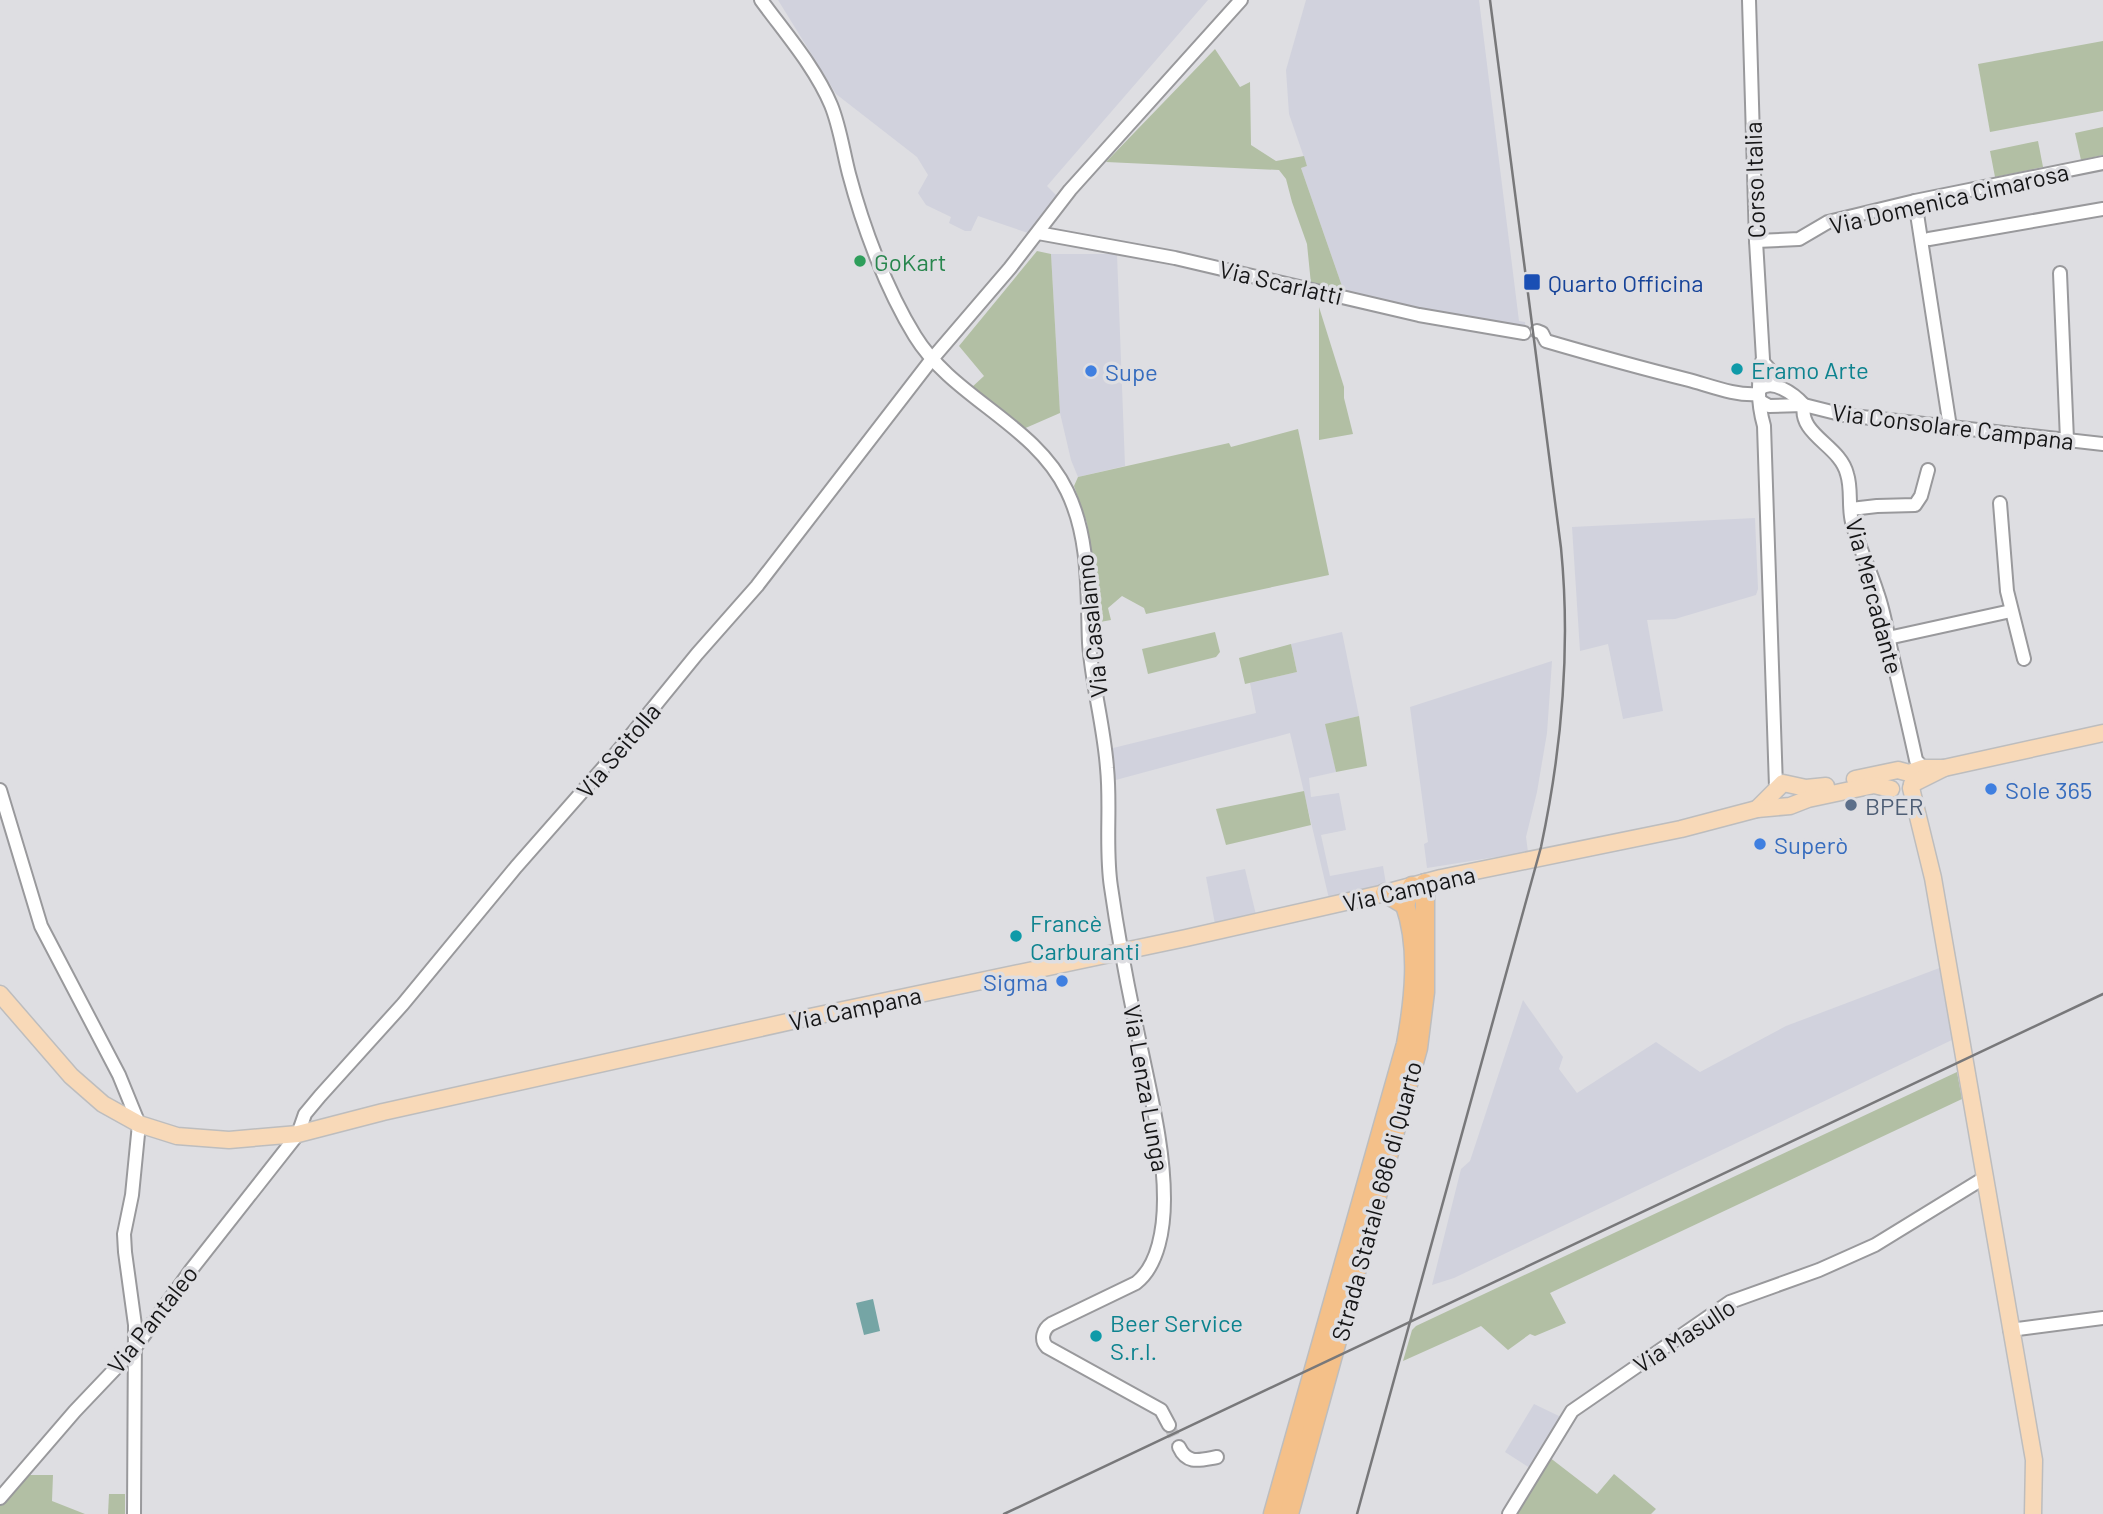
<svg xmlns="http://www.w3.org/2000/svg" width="2103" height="1514" font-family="Barlow,sans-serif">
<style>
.built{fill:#d1d2dd}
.green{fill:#b2bfa4}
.water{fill:#75a5a5}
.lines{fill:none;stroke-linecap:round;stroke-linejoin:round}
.minor-tunnel{stroke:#c0c0c3;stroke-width:12;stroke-dasharray:12 6;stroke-linecap:butt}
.minor-casing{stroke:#99999c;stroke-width:16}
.major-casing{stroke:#bdbdbe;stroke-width:19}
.highway-casing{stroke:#bdbdbe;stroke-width:21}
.minor{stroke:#fff;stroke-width:12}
.major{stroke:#f8d9b8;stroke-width:16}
.highway{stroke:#f4c089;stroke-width:18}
.rail{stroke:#78787a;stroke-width:2.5}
.leisure-dot{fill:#2e9e5b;stroke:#dedee2;stroke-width:2.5}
.transit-dot{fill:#1a4fb4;stroke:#dedee2;stroke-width:2.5}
.culture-dot{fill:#0f9aa8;stroke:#dedee2;stroke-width:2.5}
.shop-dot{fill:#3f7fe0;stroke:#dedee2;stroke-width:2.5}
.service-dot{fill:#5c6f8a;stroke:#dedee2;stroke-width:2.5}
.labels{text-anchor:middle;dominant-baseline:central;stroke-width:7;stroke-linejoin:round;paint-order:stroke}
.street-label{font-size:24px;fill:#151516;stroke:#dedee2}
.leisure-label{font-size:24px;fill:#27864d;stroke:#dedee2;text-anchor:start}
.transit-label{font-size:24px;fill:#164399;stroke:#dedee2;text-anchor:start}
.culture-label{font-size:24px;fill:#0d838f;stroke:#dedee2;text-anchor:start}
.shop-label{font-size:24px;fill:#366cbe;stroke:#dedee2;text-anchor:start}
.service-label{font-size:24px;fill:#4e5e75;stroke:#dedee2;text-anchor:start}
</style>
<rect width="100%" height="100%" fill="#dedee2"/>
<g class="built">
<polygon points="778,0 1208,0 1047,186 1058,197 1031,234 978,216 971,231 965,231 949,223 951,217 926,205 918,193 928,175 917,157 836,94"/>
<polygon points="1306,0 1479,0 1519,321 1525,322 1527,338 1455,325 1347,294 1343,289 1301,168 1307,166 1289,114 1286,70"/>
<polygon points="1051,254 1117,254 1125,466 1078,477 1071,460 1060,413"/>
<polygon points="1755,518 1758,589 1756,595 1675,619 1647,620 1663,711 1623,719 1608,644 1580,651 1572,527"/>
<polygon points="1342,632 1359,716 1326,724 1336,772 1309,778 1311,797 1339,793 1346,830 1321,835 1330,876 1383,866 1387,890 1330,903 1290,733 1112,781 1109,749 1256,713 1250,683 1297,672 1291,644"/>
<polygon points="1552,661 1547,733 1537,792 1526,837 1528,852 1427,868 1424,844 1428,842 1410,707"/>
<polygon points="1245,869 1257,919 1216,929 1206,877"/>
<polygon points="1942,967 1954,1039 1454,1278 1432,1285 1461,1169 1470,1161 1523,1000 1563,1057 1559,1069 1577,1093 1656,1042 1700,1072 1786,1026"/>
<polygon points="1534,1404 1561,1417 1530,1468 1505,1452"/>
</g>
<g class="green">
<polygon points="2103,41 2103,111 1990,132 1978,64"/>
<polygon points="1215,49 1240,87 1250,82 1251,145 1276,161 1304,156 1307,166 1301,168 1343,289 1347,294 1311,284 1307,244 1292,202 1286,179 1279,170 1106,162"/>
<polygon points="2103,127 2103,155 2081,160 2075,133"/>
<polygon points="2038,141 2043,167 1995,177 1990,151"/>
<polygon points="1037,251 1051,254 1060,413 1021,430 971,388 984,376 959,346"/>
<polygon points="1319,307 1344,387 1344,398 1353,434 1319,440"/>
<polygon points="1298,429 1329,575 1146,614 1144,608 1122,596 1108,608 1111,620 1100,622 1095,619 1087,523 1074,486 1078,477 1229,443 1231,447"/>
<polygon points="1215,632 1220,652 1216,657 1148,674 1142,649"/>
<polygon points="1291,644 1297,672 1245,684 1239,658"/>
<polygon points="1359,716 1367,766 1336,772 1325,724"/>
<polygon points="1304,791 1311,825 1226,845 1216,809"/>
<polygon points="1957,1072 1962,1099 1550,1293 1566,1323 1535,1336 1530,1334 1508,1350 1481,1326 1403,1361 1412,1330 1416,1326"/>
<polygon points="1549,1457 1597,1494 1614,1474 1656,1509 1651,1514 1515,1514"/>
<polygon points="23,1475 53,1475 52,1501 85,1514 0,1514 0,1503"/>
<polygon points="109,1494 125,1494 125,1514 108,1514"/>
</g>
<polygon class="water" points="873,1299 880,1331 864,1335 856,1303"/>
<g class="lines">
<polyline class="minor-tunnel" points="1169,1425 1179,1447"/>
<g class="minor-casing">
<g id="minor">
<path d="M761,0C785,33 815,67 831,105C840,127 843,151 849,174C863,227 886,289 915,336C953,398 1035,424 1067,491C1090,538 1087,592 1089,643C1092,685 1104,726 1107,768C1111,807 1105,848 1111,887C1119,943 1130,999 1142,1053C1152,1101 1164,1150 1164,1199C1164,1227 1159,1265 1136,1283L1051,1324C1043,1329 1040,1340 1047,1347L1161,1410L1169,1425"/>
<path d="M1749,0L1756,241L1763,359C1757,382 1758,405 1764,426L1776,787"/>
<polyline points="1915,201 1950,427"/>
<polyline points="1038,233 1175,258 1419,315 1524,333"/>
<polyline points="1929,239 2103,209"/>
<polyline points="1756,241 1799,239 1828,222 1915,201 2103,163"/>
<polyline points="2060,273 2067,440"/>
<path d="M1537,331L1542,333L1546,341C1594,355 1641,368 1689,380C1711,386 1736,396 1758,394"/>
<polyline points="1762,361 1770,370 1775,385"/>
<path d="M1759,390C1771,377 1794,394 1804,405"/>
<polyline points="1760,401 1769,406 1804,405 1844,415 2103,444"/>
<path d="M1804,405C1798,435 1840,445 1847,474C1852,489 1848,506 1852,522C1858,546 1870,569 1877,592C1884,611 1887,631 1891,650C1899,686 1908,723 1916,760L1923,768"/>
<polyline points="2000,503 2007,591 2024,659"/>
<polyline points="1851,509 1877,506 1915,505 1921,496 1928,470"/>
<polyline points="1888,638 2011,611"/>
<polyline points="0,790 41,926 119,1075 139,1124 132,1195 124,1234 125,1252 135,1325 134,1514"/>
<polyline points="2010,1330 2103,1318"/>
<path d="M1179,1447C1187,1465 1200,1460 1217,1457"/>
<polyline points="0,1498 75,1411 134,1349 191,1270 298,1134 305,1114 320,1096 403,1004 516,867 618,751 697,654 757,586 932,359 1010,268 1070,190 1241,0"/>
<polyline points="1509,1514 1572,1411 1730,1302 1819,1270 1875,1245 1984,1178"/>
</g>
</g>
<g class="major-casing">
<g id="major">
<polyline points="1855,779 1898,770 1909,773 1923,768 1944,768"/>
<polyline points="1912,784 1944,768 2103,733"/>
<polyline points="1911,788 1933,878 2034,1460 2033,1514"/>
<polyline points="1757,809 1783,783 1806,788 1826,786"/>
<polyline points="0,994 71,1076 103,1104 139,1124 177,1136 229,1140 298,1134 383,1112 810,1017 1186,938 1385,893 1441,878 1681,829 1757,809 1790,806 1808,799 1874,785 1891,789"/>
</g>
</g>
<g class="highway-casing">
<g id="highway">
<polyline points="1385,893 1405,905"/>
<polyline points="1405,905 1412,886"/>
<path d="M1273,1514L1406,1044C1414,1000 1420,948 1405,905"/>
<polyline points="1289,1514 1418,1048 1425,992 1425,883"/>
</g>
</g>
<use href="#minor" class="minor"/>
<use href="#major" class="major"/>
<use href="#highway" class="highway"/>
<g class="rail">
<polyline points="1004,1514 2103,994"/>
<path d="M1357,1514L1541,847C1562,748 1571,650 1561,548L1490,0"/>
</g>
</g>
<circle class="leisure-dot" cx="860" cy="261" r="7"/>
<rect class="transit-dot" x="1523" y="273" width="18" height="18" rx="3.5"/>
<g class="culture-dot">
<circle cx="1737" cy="369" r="7"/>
<circle cx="1016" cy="936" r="7"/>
<circle cx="1096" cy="1336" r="7"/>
</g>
<g class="shop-dot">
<circle cx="1091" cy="371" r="7"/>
<circle cx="1991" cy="789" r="7"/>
<circle cx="1760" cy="844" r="7"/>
<circle cx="1062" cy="981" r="7"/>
</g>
<circle class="service-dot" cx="1851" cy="805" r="7"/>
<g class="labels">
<g class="street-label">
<text transform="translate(1754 180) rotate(-92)">Corso Italia</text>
<text transform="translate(1949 198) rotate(-13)">Via Domenica Cimarosa</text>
<text transform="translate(1281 282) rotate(13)">Via Scarlatti</text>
<text transform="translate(1953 426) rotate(7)">Via Consolare Campana</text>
<text transform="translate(1875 596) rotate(75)">Via Mercadante</text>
<text transform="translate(1091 626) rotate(-96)">Via Casalanno</text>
<text transform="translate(618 750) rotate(-50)">Via Seitolla</text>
<text transform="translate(1409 888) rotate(-13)">Via Campana</text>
<text transform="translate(855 1008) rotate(-12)">Via Campana</text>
<text transform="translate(1147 1088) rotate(80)">Via Lenza Lunga</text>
<text transform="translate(1376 1201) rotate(-75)">Strada Statale 686 di Quarto</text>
<text transform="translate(152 1319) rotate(-52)">Via Pantaleo</text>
<text transform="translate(1684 1335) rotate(-33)">Via Masullo</text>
</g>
<g class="leisure-label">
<text x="874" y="261">GoKart</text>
</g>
<g class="transit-label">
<text x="1548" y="282">Quarto Officina</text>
</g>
<g class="culture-label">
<text x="1751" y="369">Eramo Arte</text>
<text x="1030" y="922">Francè<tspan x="1030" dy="28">Carburanti</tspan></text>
<text x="1110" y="1322">Beer Service<tspan x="1110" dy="28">S.r.l.</tspan></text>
</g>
<g class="shop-label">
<text x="1105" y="371">Supe</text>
<text x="2005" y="789">Sole 365</text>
<text x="1774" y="844">Superò</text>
<text x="1048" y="981" text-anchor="end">Sigma</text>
</g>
<g class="service-label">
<text x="1865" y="805">BPER</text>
</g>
</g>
</svg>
